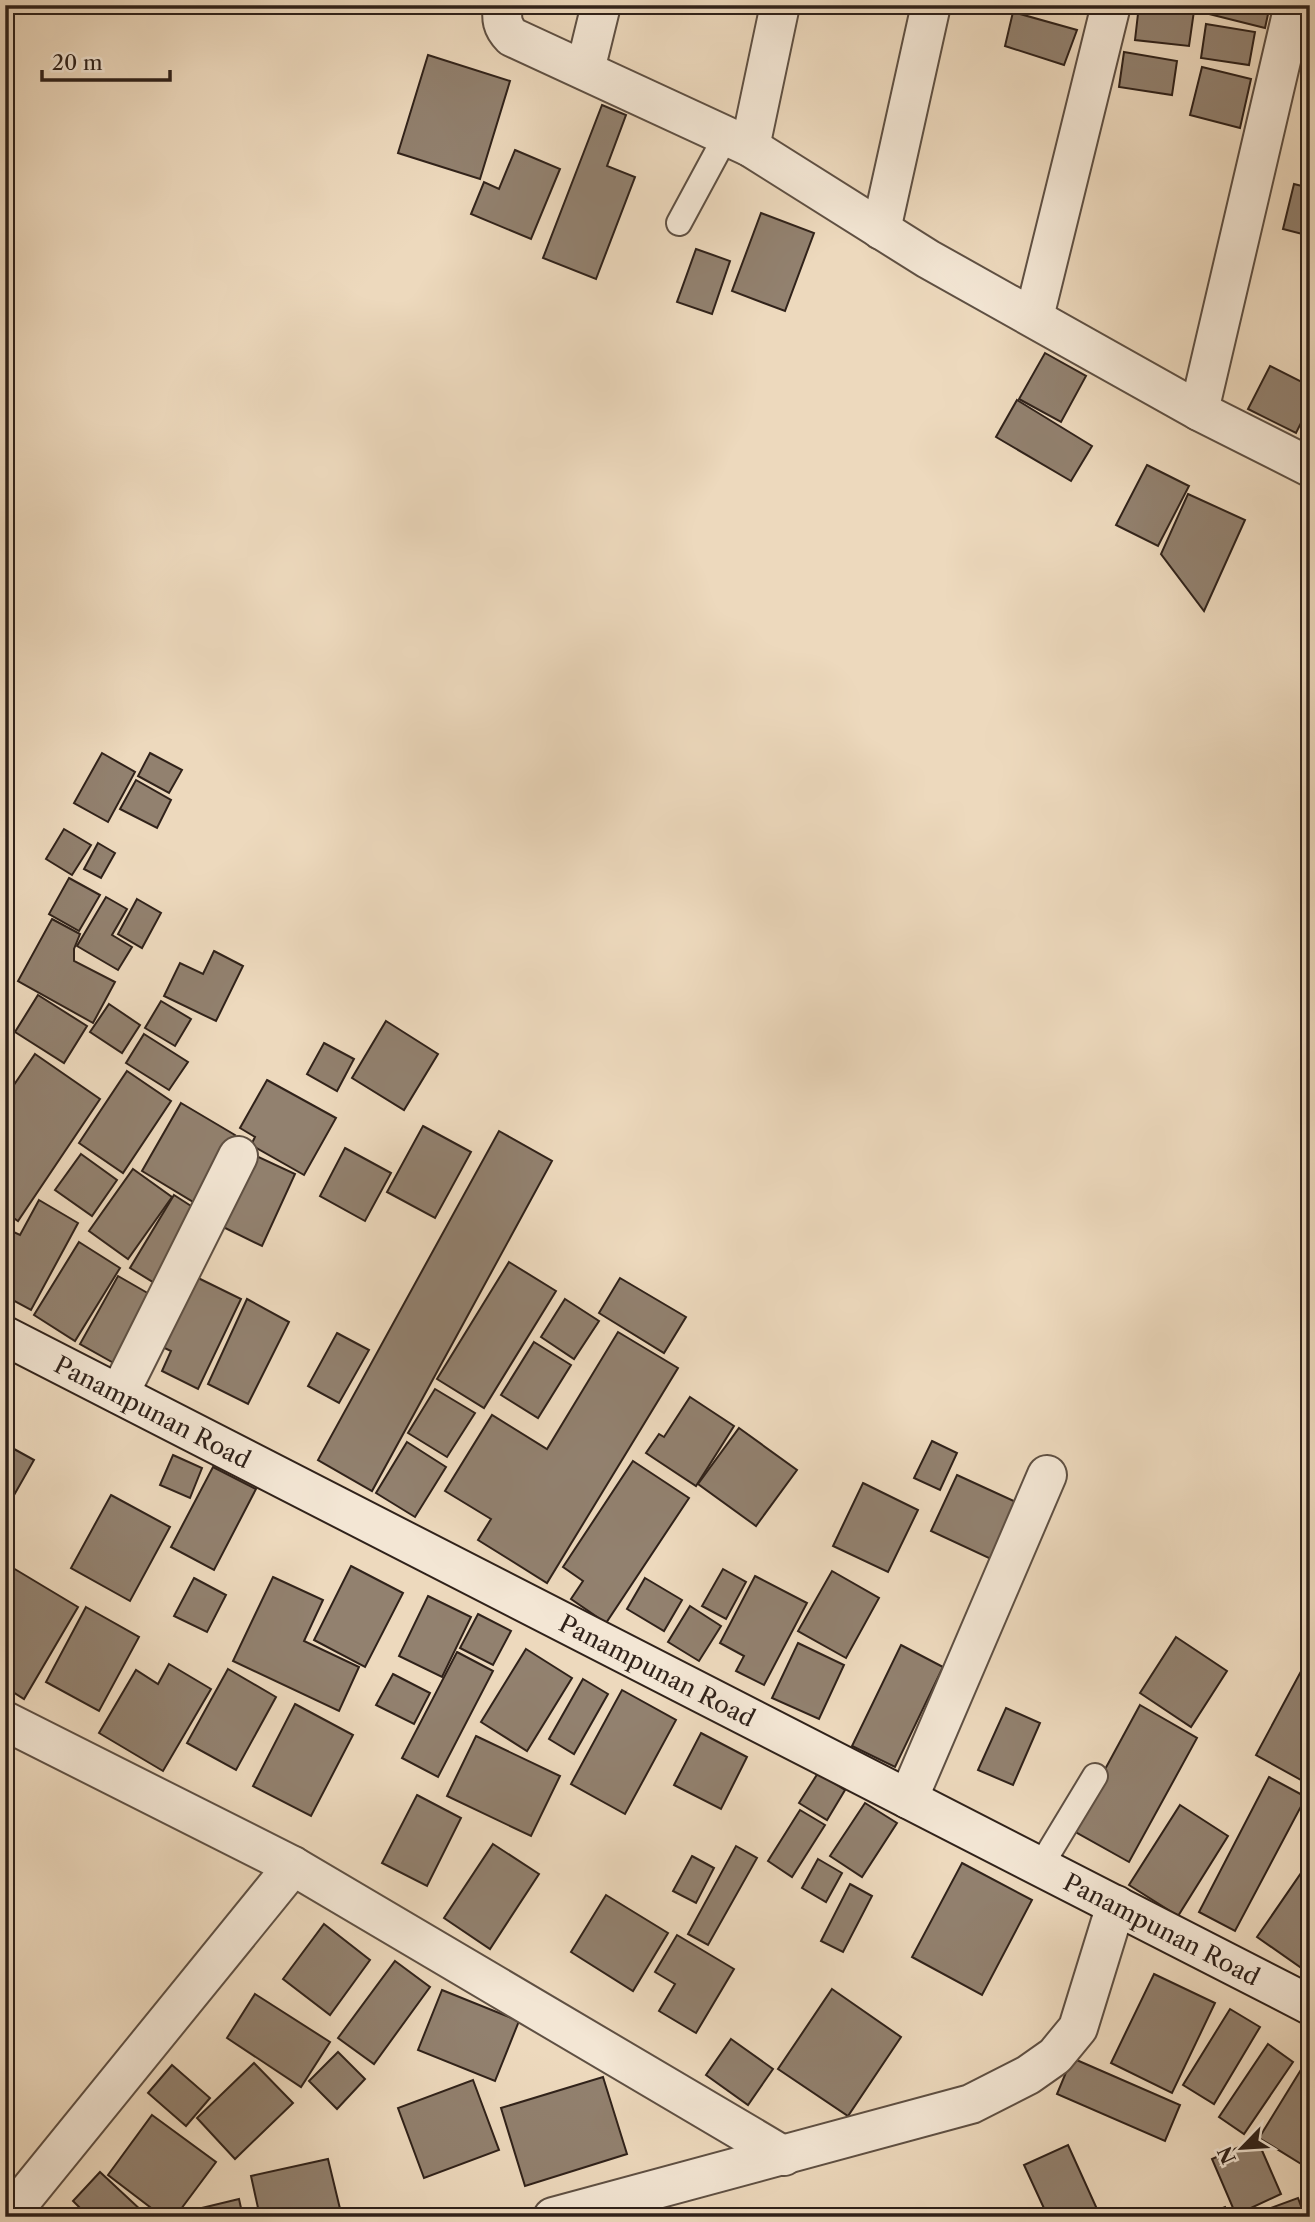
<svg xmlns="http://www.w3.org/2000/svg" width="1315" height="2222" font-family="'Libre Caslon Text',serif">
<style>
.building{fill:#92816f;stroke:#30221a;stroke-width:2}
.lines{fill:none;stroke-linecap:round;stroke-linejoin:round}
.lane-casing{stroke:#5f5043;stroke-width:28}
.street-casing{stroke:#5f5043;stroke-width:42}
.secondary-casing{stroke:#30221a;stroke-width:42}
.lane{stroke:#f3e6d4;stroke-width:24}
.street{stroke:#f3e6d4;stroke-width:38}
.secondary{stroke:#f3e6d4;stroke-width:38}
.labels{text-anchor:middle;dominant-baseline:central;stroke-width:5;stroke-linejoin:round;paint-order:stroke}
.street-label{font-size:24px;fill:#30221a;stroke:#f3e6d4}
</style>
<rect width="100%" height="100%" fill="#edd9bd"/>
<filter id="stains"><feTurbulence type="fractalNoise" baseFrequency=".00286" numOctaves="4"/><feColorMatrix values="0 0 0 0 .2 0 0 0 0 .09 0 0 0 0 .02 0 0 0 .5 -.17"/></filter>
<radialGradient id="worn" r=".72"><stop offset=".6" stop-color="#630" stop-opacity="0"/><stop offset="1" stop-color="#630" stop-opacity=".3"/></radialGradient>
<g class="building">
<polygon points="1139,5 1194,11 1189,46 1135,40"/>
<polygon points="1207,5 1270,5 1265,28 1205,13"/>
<polygon points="1310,5 1310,46 1299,44"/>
<polygon points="1013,12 1077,30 1064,65 1005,46"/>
<polygon points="1206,24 1255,32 1249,65 1201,58"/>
<polygon points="1124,52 1177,61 1172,95 1119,87"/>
<polygon points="428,55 510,81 480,179 398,153"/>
<polygon points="1202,67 1251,79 1240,128 1190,115"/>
<polygon points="602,105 626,115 607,166 635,177 596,279 543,258"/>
<polygon points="515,150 560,169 531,239 471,214 484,182 499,189"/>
<polygon points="1294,184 1310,188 1310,236 1283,229"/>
<polygon points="761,213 814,233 785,311 732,291"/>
<polygon points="696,249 730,261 712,314 677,302"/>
<polygon points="1045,353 1086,376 1061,422 1019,399"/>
<polygon points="1270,366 1310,386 1310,405 1296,433 1248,409"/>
<polygon points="1017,400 1092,446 1071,481 996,437"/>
<polygon points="1147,465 1189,486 1158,546 1116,525"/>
<polygon points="1188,494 1245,520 1204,611 1161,554"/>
<polygon points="102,753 135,772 108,822 74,803"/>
<polygon points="150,753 182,770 169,793 138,776"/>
<polygon points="136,780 171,800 157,828 120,809"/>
<polygon points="64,829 91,845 72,875 46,859"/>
<polygon points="5,837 12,840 5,854"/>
<polygon points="98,843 115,853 101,878 84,869"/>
<polygon points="69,878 100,895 79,931 49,914"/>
<polygon points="106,897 127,909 112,935 132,947 118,970 77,946"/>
<polygon points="137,899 161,913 142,948 118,934"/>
<polygon points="52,919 80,934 74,949 74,961 115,982 93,1023 18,981"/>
<polygon points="214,951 243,966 216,1021 164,996 180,963 203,974"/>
<polygon points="38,995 87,1026 64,1063 15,1032"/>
<polygon points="161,1001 191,1019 175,1046 145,1028"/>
<polygon points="109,1004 140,1025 122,1053 90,1032"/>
<polygon points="386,1021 438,1054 404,1110 352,1078"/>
<polygon points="144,1034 188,1062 169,1090 126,1063"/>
<polygon points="324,1043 354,1059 337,1091 307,1074"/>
<polygon points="35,1054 100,1099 18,1221 5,1212 5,1098"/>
<polygon points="127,1071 171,1101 123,1173 79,1143"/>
<polygon points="267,1080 336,1118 304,1175 251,1145 255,1137 240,1128"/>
<polygon points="181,1103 235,1135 195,1203 142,1171"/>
<polygon points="423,1126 471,1152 435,1218 387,1192"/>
<polygon points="499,1131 552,1161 372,1491 318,1460"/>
<polygon points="345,1148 391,1173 365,1221 320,1196"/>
<polygon points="81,1154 117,1180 92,1216 55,1190"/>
<polygon points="254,1155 295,1174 262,1246 221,1226"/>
<polygon points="133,1169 172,1197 128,1259 89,1231"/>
<polygon points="174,1195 205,1215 161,1287 130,1268"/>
<polygon points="39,1200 78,1223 31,1310 5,1296 5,1228 20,1235"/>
<polygon points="79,1242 120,1268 75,1341 34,1315"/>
<polygon points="509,1262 556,1291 484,1408 437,1379"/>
<polygon points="190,1274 241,1299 198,1389 162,1371 171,1351 156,1344"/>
<polygon points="118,1276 158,1299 119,1366 80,1344"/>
<polygon points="620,1278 686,1317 664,1353 599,1313"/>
<polygon points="247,1299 289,1322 248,1404 208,1384"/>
<polygon points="565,1299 599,1321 574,1359 541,1337"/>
<polygon points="618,1332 678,1368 547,1583 478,1540 491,1519 445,1491 492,1415 547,1449"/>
<polygon points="337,1333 369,1350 339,1403 308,1386"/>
<polygon points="534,1342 571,1365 538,1418 501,1395"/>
<polygon points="435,1389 475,1413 447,1457 408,1433"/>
<polygon points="690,1397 734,1426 696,1486 646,1453 659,1434 664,1437"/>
<polygon points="739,1428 797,1470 756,1526 698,1484"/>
<polygon points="932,1441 957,1453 940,1490 914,1478"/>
<polygon points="407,1442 446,1467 415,1517 376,1493"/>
<polygon points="5,1444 34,1460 5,1511"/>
<polygon points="173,1455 202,1468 190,1498 160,1485"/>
<polygon points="633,1461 689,1498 606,1623 571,1599 583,1581 563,1567"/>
<polygon points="213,1467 256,1489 214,1570 171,1547"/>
<polygon points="957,1475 1016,1502 991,1559 931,1531"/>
<polygon points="863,1483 918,1510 888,1572 833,1546"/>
<polygon points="111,1495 170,1527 130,1601 71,1568"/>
<polygon points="351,1566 403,1593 365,1667 314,1640"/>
<polygon points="13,1568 78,1607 24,1699 5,1687 5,1581"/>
<polygon points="723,1569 746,1582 726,1619 702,1606"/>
<polygon points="832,1571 879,1598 846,1658 798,1631"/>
<polygon points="755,1576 807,1603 764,1685 736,1671 744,1656 720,1643"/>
<polygon points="273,1577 323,1600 304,1641 359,1667 339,1711 233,1661"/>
<polygon points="194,1578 226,1595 207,1632 174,1616"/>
<polygon points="645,1578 682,1600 664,1631 627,1609"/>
<polygon points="428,1596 471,1617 442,1677 399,1656"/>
<polygon points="690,1606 721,1626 699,1661 668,1642"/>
<polygon points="86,1607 139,1637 99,1711 46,1682"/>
<polygon points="478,1614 511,1631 493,1665 460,1648"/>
<polygon points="1176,1637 1227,1671 1191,1727 1140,1693"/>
<polygon points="798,1643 844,1665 819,1719 772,1698"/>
<polygon points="901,1645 943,1667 895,1767 852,1746"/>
<polygon points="526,1649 572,1678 527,1751 481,1722"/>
<polygon points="457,1652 493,1671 438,1777 402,1758"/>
<polygon points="1306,1662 1310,1664 1310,1785 1256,1755"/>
<polygon points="169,1664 211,1689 163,1771 99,1733 136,1670 158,1684"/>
<polygon points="228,1669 276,1697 236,1770 187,1743"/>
<polygon points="393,1674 430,1693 414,1724 376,1705"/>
<polygon points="583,1679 608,1694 574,1754 549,1739"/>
<polygon points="622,1690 676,1720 625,1814 571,1784"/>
<polygon points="295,1704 353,1735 311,1816 253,1786"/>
<polygon points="1140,1705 1197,1738 1129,1862 1072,1830"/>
<polygon points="1006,1708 1040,1723 1013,1785 978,1770"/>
<polygon points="701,1733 747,1757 721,1809 674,1785"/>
<polygon points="476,1736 560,1776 531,1836 447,1796"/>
<polygon points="818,1773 845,1790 827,1820 799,1803"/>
<polygon points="1269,1777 1306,1797 1235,1931 1199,1912"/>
<polygon points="417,1795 461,1818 427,1886 382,1863"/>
<polygon points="865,1803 897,1823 862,1877 830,1856"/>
<polygon points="1180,1805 1228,1836 1178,1916 1129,1885"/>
<polygon points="800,1810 825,1825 792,1877 768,1861"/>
<polygon points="493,1844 539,1874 490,1949 444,1918"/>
<polygon points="736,1846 757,1858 708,1945 688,1934"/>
<polygon points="692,1856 714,1868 696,1903 673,1891"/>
<polygon points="818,1859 842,1873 826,1902 802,1888"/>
<polygon points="1310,1860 1310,1974 1257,1937"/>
<polygon points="962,1863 1032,1900 982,1995 912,1957"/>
<polygon points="850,1884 872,1896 843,1952 821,1941"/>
<polygon points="606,1895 668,1933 633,1991 571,1952"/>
<polygon points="324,1924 370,1960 330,2015 283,1979"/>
<polygon points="677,1935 734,1969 696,2033 659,2011 675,1984 655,1972"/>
<polygon points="395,1961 430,1987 374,2064 338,2038"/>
<polygon points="1154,1974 1215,2003 1172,2093 1111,2063"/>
<polygon points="832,1989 901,2037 848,2116 778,2069"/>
<polygon points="442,1990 519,2021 495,2081 418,2050"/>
<polygon points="255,1994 330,2042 301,2087 227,2038"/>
<polygon points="1230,2009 1260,2027 1214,2104 1183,2085"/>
<polygon points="731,2039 773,2069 748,2105 706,2075"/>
<polygon points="1268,2044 1293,2062 1244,2134 1219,2117"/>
<polygon points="338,2052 365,2079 337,2109 309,2081"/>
<polygon points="1310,2055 1310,2161 1306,2167 1259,2138"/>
<polygon points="1072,2058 1180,2105 1165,2141 1057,2094"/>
<polygon points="254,2063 293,2103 235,2159 197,2118"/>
<polygon points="172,2065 210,2098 186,2126 148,2093"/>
<polygon points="603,2077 627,2154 525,2186 501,2108"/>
<polygon points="473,2080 499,2150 424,2178 398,2108"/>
<polygon points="152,2115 216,2162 175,2217 163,2217 108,2175"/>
<polygon points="1257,2139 1281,2194 1236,2215 1212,2159"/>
<polygon points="1068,2145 1097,2209 1080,2217 1048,2217 1024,2165"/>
<polygon points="328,2159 342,2217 260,2217 251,2176"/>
<polygon points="100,2172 143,2212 138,2217 89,2217 73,2201"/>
<polygon points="1298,2198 1305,2217 1271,2217 1268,2209"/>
<polygon points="239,2199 243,2217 186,2217 185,2212"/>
<polygon points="1225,2207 1228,2217 1200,2217"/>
<polygon points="932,2209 934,2217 905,2217 904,2213"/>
</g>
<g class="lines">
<g class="lane-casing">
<g id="lane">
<polyline points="679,223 726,136"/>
<polyline points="1040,1867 1095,1776"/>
</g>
</g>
<g class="street-casing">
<g id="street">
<path d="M503,5C501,19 502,27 512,37L750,147L928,259L1199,411L1310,467"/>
<polyline points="585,70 601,5"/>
<polyline points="750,147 780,5"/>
<polyline points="881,230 931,5"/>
<polyline points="1034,317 1111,5"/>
<polyline points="1199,411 1294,5"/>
<polyline points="119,1394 238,1156"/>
<polyline points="5,1721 293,1866 784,2156"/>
<polyline points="908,1799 1047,1475"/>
<polyline points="8,2217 293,1866"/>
<polyline points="553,2217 971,2104 1028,2075 1055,2056 1078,2028 1116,1905"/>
</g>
</g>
<g class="secondary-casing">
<g id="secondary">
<path id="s1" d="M5,1336L1310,2005"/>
</g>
</g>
<use href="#lane" class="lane"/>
<use href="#street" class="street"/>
<use href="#secondary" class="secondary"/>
</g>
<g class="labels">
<g class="street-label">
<text stroke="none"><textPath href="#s1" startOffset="166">Panampunan Road</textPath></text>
<text stroke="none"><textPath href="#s1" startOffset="733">Panampunan Road</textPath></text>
<text stroke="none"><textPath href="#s1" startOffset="1300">Panampunan Road</textPath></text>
</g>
</g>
<rect width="1315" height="2222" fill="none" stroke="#edd9bd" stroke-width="28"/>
<rect x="7" y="7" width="1301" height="2208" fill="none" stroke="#30221a" stroke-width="3.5"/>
<rect x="14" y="14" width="1287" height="2194" fill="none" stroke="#30221a" stroke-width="2"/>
<g transform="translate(1242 2148) rotate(245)" stroke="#f3e6d4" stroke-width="5" paint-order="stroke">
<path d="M0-5L12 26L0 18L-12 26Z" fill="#30221a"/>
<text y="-10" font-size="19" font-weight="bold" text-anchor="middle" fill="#30221a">N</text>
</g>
<path d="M42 70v10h128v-10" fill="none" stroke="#30221a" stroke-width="3.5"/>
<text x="52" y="70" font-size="21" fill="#30221a" stroke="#f3e6d4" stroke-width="5" paint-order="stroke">20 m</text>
<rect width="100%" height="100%" filter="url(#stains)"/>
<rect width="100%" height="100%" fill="url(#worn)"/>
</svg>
